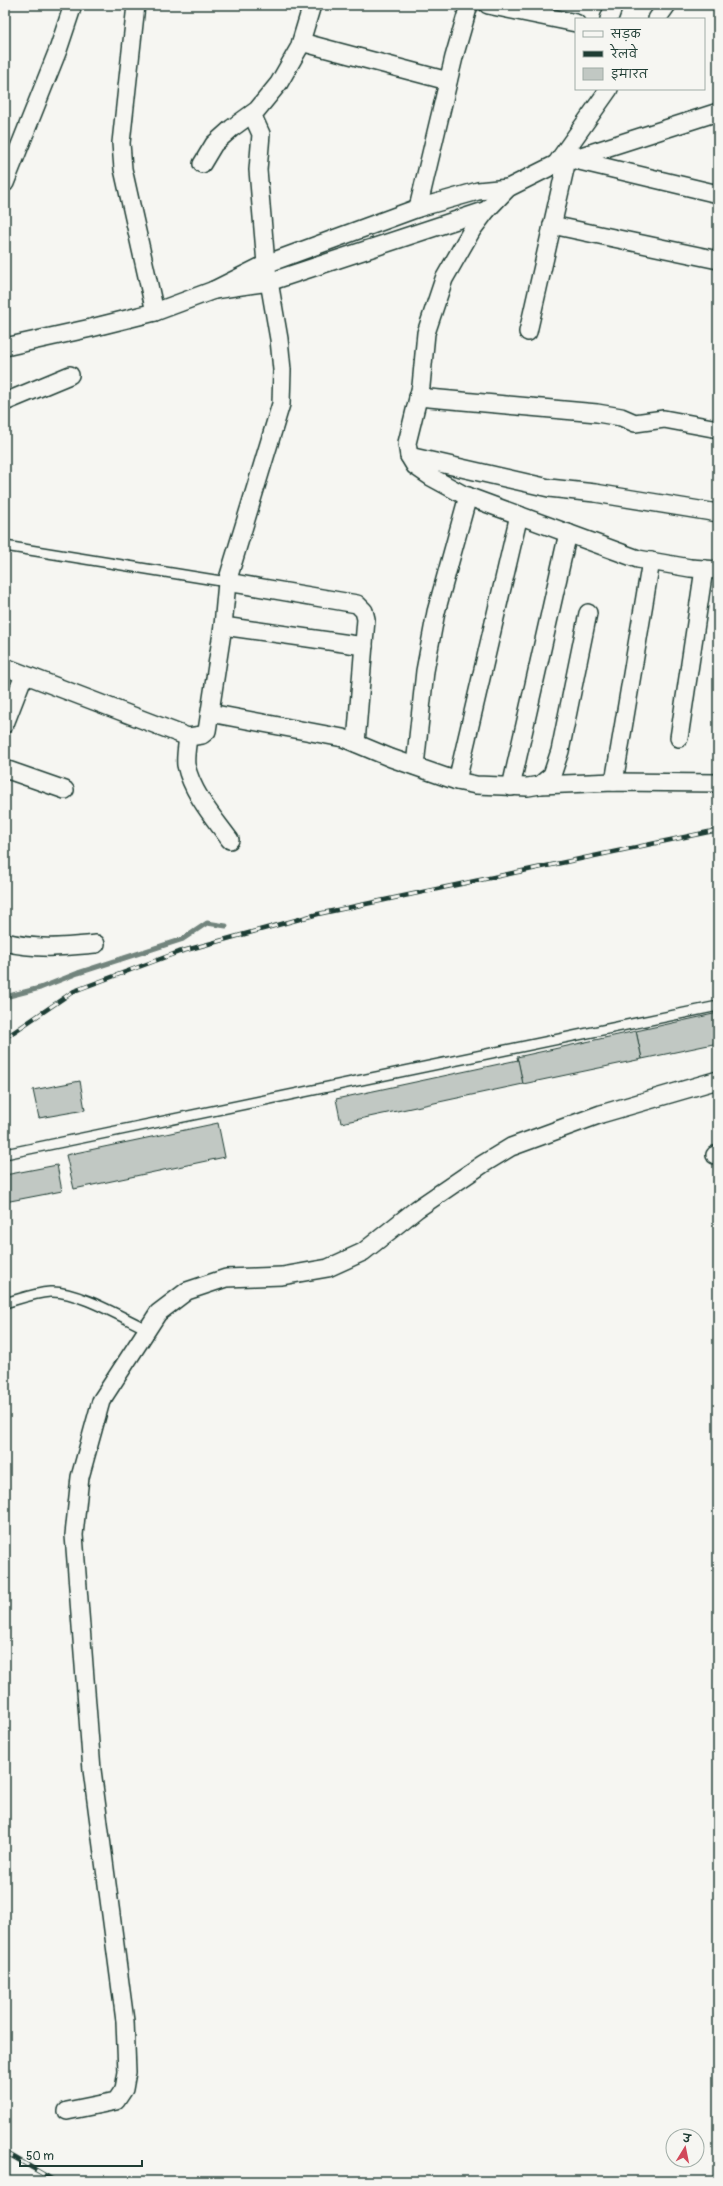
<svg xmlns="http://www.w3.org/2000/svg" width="723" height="2186" font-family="Pangolin,'Playpen Sans Deva',sans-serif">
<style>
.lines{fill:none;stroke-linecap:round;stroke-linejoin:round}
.stream{stroke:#72847d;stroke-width:5}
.building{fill:#c1c8c3;stroke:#1f3d34}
.service-casing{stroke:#1f3d34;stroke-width:12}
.minor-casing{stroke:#1f3d34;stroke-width:20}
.service{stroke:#f6f6f2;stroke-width:9}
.minor{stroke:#f6f6f2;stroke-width:17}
.rail-casing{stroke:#1f3d34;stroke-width:4.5}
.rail{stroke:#f6f6f2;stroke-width:3;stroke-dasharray:9;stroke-linecap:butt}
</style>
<rect width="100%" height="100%" fill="#f6f6f2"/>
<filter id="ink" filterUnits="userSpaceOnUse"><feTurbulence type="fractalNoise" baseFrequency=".025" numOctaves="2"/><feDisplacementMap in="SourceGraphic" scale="8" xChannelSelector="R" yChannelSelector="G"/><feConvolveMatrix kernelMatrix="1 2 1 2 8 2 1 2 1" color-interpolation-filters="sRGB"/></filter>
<g filter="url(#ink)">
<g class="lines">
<polyline class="stream" points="5,997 40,988 78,973 183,939 207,923 226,926"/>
</g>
<g class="building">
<polygon points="718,1013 718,1043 642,1059 636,1031"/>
<polygon points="636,1031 642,1059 523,1084 517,1057"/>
<polygon points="518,1060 523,1084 341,1123 336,1099"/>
<polygon points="80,1081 85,1110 39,1118 33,1090"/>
<polygon points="218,1123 225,1157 74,1189 66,1155"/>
<polygon points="57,1165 62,1191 5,1202 5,1175"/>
</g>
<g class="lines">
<g class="service-casing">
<g id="service">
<polyline points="5,546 227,582"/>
<polyline points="5,1154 718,1006"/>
<path d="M5,1303C19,1299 35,1293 50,1292C76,1290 123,1318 147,1329"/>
</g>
</g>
<g class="minor-casing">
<g id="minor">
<polyline points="136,5 121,143 123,169 155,312"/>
<polyline points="488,5 576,23"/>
<polyline points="609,19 614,5"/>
<polyline points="657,19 667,5"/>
<polyline points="301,42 448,81"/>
<polyline points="571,159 718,194"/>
<polyline points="202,164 214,144 232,128 257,110 279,83 299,48 312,5"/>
<polyline points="556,164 609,89"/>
<polyline points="5,183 58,50 73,5"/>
<polyline points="418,208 454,57 469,5"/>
<polyline points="487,210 472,230 444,279 426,333 421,386 407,443 409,456 415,466 431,477 464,495 638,559 690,568 718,570"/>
<polyline points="552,225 718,260"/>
<polyline points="214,290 269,282 487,210 508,188 556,164 718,112"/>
<polyline points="528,332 567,160"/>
<polyline points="5,347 91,328 155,312 214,290 266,264 418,208 478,191 508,188"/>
<polyline points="418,397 597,413 621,417 635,423 664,419 718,429"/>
<polyline points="5,402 70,375"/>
<polyline points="409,456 549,488 595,493 718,513"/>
<polyline points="227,582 357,604 364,611 366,619 356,743"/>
<polyline points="223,626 364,646"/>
<polyline points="5,667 188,737 202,735 207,731 223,626 227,582 281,404 282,370 279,339 266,264 258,170 261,134 252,114"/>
<polyline points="210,713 343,738 391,758 457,781 476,785 528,787 540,785 552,775 560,751 588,613"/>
<polyline points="5,724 24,675"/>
<path d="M188,737C187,746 185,757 186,765C192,793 214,818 230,840"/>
<polyline points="679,738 704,569"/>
<polyline points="415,766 425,671 436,612 468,496"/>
<polyline points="5,769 65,790"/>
<polyline points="457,781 519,515"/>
<polyline points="614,782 651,561"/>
<polyline points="540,785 614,782 718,783"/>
<polyline points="511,787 568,533"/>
<path d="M5,942C36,950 65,947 96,944"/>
<polyline points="715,1155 718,1154"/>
<polyline points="67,2111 116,2101 124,2089 127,2072 125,2021 92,1770 74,1535 80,1477 101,1401 158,1313 187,1291 226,1278 282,1276 328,1268 363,1252 417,1209 483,1164 511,1147 601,1114 718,1080"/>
</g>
</g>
<use href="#service" class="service"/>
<use href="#minor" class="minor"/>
<g class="rail-casing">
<g id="rail">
<polyline points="5,1038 74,991 179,952 318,914 718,830"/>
<polyline points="5,2152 55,2181"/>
</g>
</g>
<use href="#rail" class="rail"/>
</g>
</g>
<rect width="723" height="2186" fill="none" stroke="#f6f6f2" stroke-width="20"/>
<rect x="10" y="10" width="703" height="2166" fill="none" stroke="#1f3d34" stroke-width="1.5" filter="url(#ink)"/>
<rect x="575" y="18" width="130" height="72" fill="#f6f6f2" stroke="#a0aca6"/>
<rect x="583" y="31" width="20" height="6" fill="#f6f6f2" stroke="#a0aca6"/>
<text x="611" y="38" font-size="12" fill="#1f3d34">सड़क</text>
<rect x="583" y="51" width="20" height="6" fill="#1f3d34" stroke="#a0aca6"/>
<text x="611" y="58" font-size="12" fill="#1f3d34">रेलवे</text>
<rect x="583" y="68" width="20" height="12" fill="#c1c8c3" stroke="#a0aca6"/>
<text x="611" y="78" font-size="12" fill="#1f3d34">इमारत</text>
<g transform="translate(685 2148) rotate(10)"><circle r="19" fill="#f6f6f2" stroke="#a0aca6"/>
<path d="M0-3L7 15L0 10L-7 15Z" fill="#d1495b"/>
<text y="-6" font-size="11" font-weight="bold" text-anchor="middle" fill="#1f3d34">उ</text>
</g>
<path d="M20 2160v6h122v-6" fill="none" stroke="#1f3d34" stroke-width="2"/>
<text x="26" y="2160" font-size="12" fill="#1f3d34" stroke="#f6f6f2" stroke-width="3" paint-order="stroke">50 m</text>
</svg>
